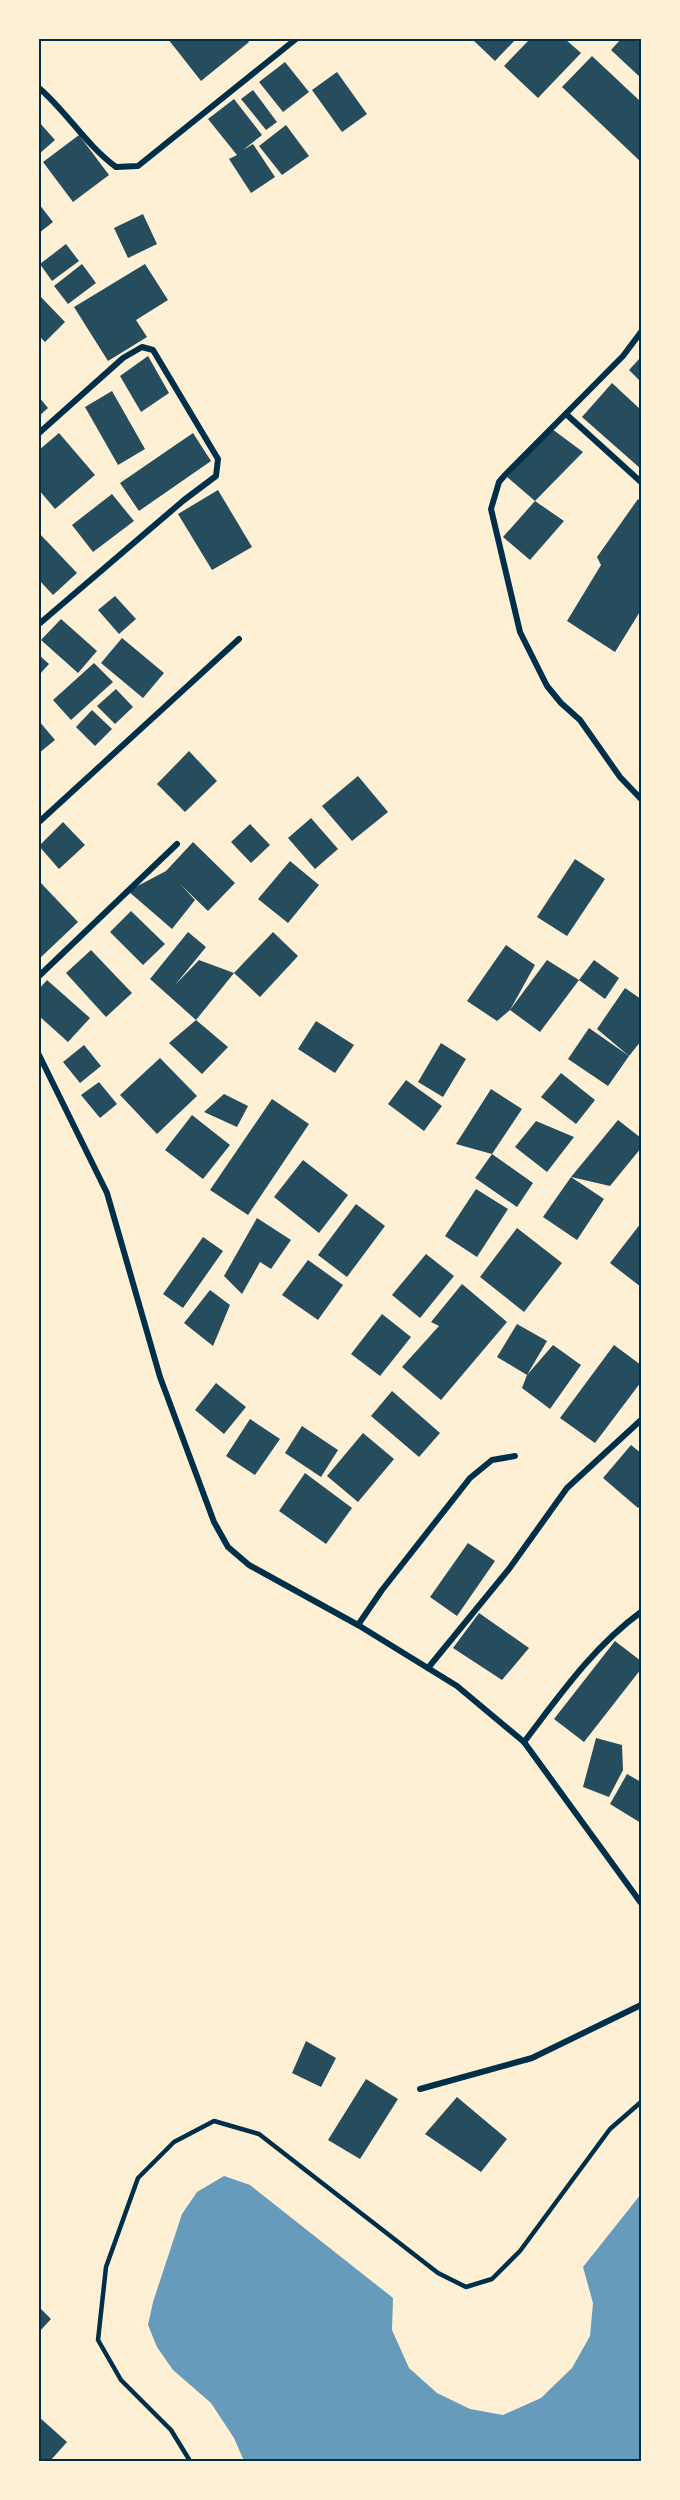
<svg xmlns="http://www.w3.org/2000/svg" width="680" height="2500" font-family="'Roboto Condensed',sans-serif">
<style>
.water{fill:#669bbc}
.building{fill:#264d5e}
.lines{fill:none;stroke-linecap:round;stroke-linejoin:round}
.service{stroke:#003049;stroke-width:4.5}
.minor{stroke:#003049;stroke-width:6}
.neatline{fill:none;stroke:#003049;stroke-width:2}
</style>
<rect width="100%" height="100%" fill="#fdf0d5"/>
<polygon class="water" points="224,2176 250,2185 393,2298 392,2330 409,2368 437,2393 470,2409 503,2415 541,2398 572,2368 590,2336 593,2303 583,2267 641,2194 641,2461 244,2461 234,2438 211,2403 173,2370 157,2347 148,2325 153,2302 182,2214 197,2192"/>
<g class="building">
<polygon points="168,39 247,39 249,42 201,81"/>
<polygon points="472,39 516,39 495,61"/>
<polygon points="530,39 565,39 581,53 538,98 504,66"/>
<polygon points="621,39 641,39 641,78 611,50"/>
<polygon points="592,56 641,102 641,162 562,87"/>
<polygon points="285,62 309,92 283,112 259,82"/>
<polygon points="337,72 367,114 342,132 312,90"/>
<polygon points="253,90 277,122 266,130 241,99"/>
<polygon points="234,99 262,135 243,150 253,144 275,177 251,193 229,159 237,155 208,119"/>
<polygon points="39,122 55,140 39,154"/>
<polygon points="286,125 309,156 282,175 259,146"/>
<polygon points="79,135 109,175 73,202 43,162"/>
<polygon points="39,204 53,222 39,233"/>
<polygon points="143,214 157,244 128,258 114,228"/>
<polygon points="66,244 79,261 52,281 40,264"/>
<polygon points="82,264 96,283 68,304 54,286"/>
<polygon points="145,264 168,300 136,320 147,337 108,361 74,307"/>
<polygon points="39,295 65,322 45,342 39,336"/>
<polygon points="148,356 169,393 141,412 120,376"/>
<polygon points="641,357 641,382 629,370"/>
<polygon points="612,383 641,410 641,469 582,417"/>
<polygon points="112,391 145,449 118,465 85,407"/>
<polygon points="39,397 48,408 39,416"/>
<polygon points="552,429 583,452 535,501 564,521 530,560 503,537 535,501 507,477"/>
<polygon points="59,433 95,475 55,509 39,490 39,450"/>
<polygon points="193,433 211,461 139,511 120,483"/>
<polygon points="218,490 252,547 212,570 178,514"/>
<polygon points="112,494 134,521 93,552 72,525"/>
<polygon points="638,499 641,502 641,610 615,652 567,621 601,565 597,557"/>
<polygon points="39,533 77,573 53,595 39,580"/>
<polygon points="115,596 136,619 119,634 98,610"/>
<polygon points="61,619 97,651 78,673 41,640"/>
<polygon points="122,638 164,673 143,698 101,663"/>
<polygon points="39,655 49,664 39,675"/>
<polygon points="94,663 113,682 71,720 53,700"/>
<polygon points="116,689 133,707 115,724 97,706"/>
<polygon points="92,710 112,729 95,746 76,727"/>
<polygon points="39,721 55,740 39,753"/>
<polygon points="189,751 217,781 185,812 157,784"/>
<polygon points="358,776 388,812 352,841 322,806"/>
<polygon points="311,818 338,849 315,869 288,838"/>
<polygon points="63,822 85,845 59,869 39,846"/>
<polygon points="250,824 270,845 251,863 231,842"/>
<polygon points="193,842 235,883 208,911 180,884 195,900 172,929 128,891 166,871"/>
<polygon points="575,859 605,879 567,936 537,917"/>
<polygon points="290,861 319,885 288,923 258,899"/>
<polygon points="39,881 78,922 39,959"/>
<polygon points="131,911 165,944 143,965 110,932"/>
<polygon points="188,932 206,947 175,985 199,960 234,973 196,1020 228,1047 202,1074 169,1043 196,1020 150,979"/>
<polygon points="273,932 298,956 260,997 234,973"/>
<polygon points="506,945 535,965 510,1010 497,1021 467,1001"/>
<polygon points="91,950 132,993 106,1017 66,973"/>
<polygon points="547,960 579,980 540,1032 510,1010"/>
<polygon points="594,960 619,978 605,999 579,980"/>
<polygon points="47,980 90,1018 68,1042 39,1016 39,989"/>
<polygon points="625,988 641,999 641,1041 629,1056 597,1029"/>
<polygon points="316,1021 354,1045 335,1073 298,1049"/>
<polygon points="589,1028 629,1056 608,1086 568,1059"/>
<polygon points="441,1043 466,1059 443,1097 418,1082"/>
<polygon points="84,1045 101,1066 80,1083 63,1062"/>
<polygon points="160,1058 197,1096 157,1134 120,1095"/>
<polygon points="561,1073 595,1100 576,1124 541,1097"/>
<polygon points="406,1080 442,1106 424,1131 388,1104"/>
<polygon points="99,1082 117,1104 100,1118 81,1095"/>
<polygon points="491,1089 522,1109 492,1154 533,1183 517,1207 475,1178 492,1154 456,1144"/>
<polygon points="224,1094 248,1106 237,1127 204,1112"/>
<polygon points="272,1099 309,1124 248,1215 210,1190"/>
<polygon points="192,1115 230,1145 203,1179 165,1150"/>
<polygon points="618,1120 641,1138 641,1148 610,1186 571,1177"/>
<polygon points="536,1121 574,1137 547,1172 515,1147"/>
<polygon points="303,1160 348,1195 319,1233 274,1197"/>
<polygon points="571,1177 604,1199 577,1240 543,1217"/>
<polygon points="476,1189 508,1209 477,1257 445,1236"/>
<polygon points="356,1204 385,1226 347,1277 318,1255"/>
<polygon points="257,1218 291,1240 271,1269 260,1262 242,1294 224,1276"/>
<polygon points="641,1223 641,1287 610,1263"/>
<polygon points="517,1228 562,1263 524,1312 480,1277"/>
<polygon points="203,1237 223,1251 183,1308 163,1294"/>
<polygon points="426,1254 454,1276 420,1318 392,1295"/>
<polygon points="308,1260 343,1285 318,1320 282,1295"/>
<polygon points="462,1284 507,1322 441,1400 402,1367 439,1326 431,1322"/>
<polygon points="210,1290 230,1305 213,1346 184,1323"/>
<polygon points="382,1314 411,1337 380,1376 351,1354"/>
<polygon points="517,1324 547,1341 527,1375 553,1345 581,1365 550,1409 522,1388 527,1375 497,1357"/>
<polygon points="614,1345 641,1365 641,1382 595,1443 560,1418"/>
<polygon points="216,1383 246,1407 224,1434 195,1410"/>
<polygon points="392,1391 440,1433 419,1457 371,1416"/>
<polygon points="250,1419 280,1439 255,1475 226,1456"/>
<polygon points="302,1426 338,1450 321,1477 285,1453"/>
<polygon points="363,1433 394,1459 358,1502 327,1476"/>
<polygon points="631,1445 641,1453 641,1505 638,1508 603,1478"/>
<polygon points="305,1473 352,1508 326,1544 279,1511"/>
<polygon points="468,1543 495,1561 457,1616 430,1597"/>
<polygon points="479,1613 529,1648 502,1680 453,1648"/>
<polygon points="615,1641 641,1661 641,1669 584,1742 554,1719"/>
<polygon points="596,1738 622,1745 623,1770 609,1797 583,1787"/>
<polygon points="627,1774 641,1782 641,1823 610,1804"/>
<polygon points="306,2041 336,2058 321,2087 292,2073"/>
<polygon points="366,2079 398,2099 360,2159 328,2140"/>
<polygon points="457,2097 507,2139 481,2172 425,2134"/>
<polygon points="39,2307 51,2319 39,2332"/>
<polygon points="39,2417 67,2442 50,2461 39,2461"/>
</g>
<g class="lines">
<polyline class="service" points="190,2461 171,2430 121,2380 98,2340 106,2267 138,2178 174,2142 214,2121 259,2134 438,2273 466,2287 492,2279 520,2251 610,2129 641,2102"/>
<g class="minor">
<path d="M39,88C67,112 86,145 116,167L138,166L296,39"/>
<polyline points="641,332 623,356 505,475 499,482 491,509 520,632 547,686 561,703 580,720 620,777 641,799"/>
<polyline points="566,414 641,482"/>
<polyline points="39,433 123,358 142,347 153,350 218,459 216,476 184,500 39,624"/>
<polyline points="39,822 239,639"/>
<polyline points="39,976 177,844"/>
<polyline points="39,1055 107,1193 160,1377 214,1522 228,1547 249,1565 358,1625 457,1686 524,1742 641,1903"/>
<polyline points="358,1625 382,1590 470,1478 492,1460 515,1456"/>
<polyline points="428,1668 509,1569 567,1488 641,1420"/>
<path d="M524,1742C560,1695 593,1647 641,1612"/>
<polyline points="420,2089 532,2058 641,2005"/>
</g>
</g>
<rect width="680" height="2500" fill="none" stroke="#fdf0d5" stroke-width="81"/>
<rect x="40" y="40" width="600" height="2420" class="neatline"/>
</svg>
